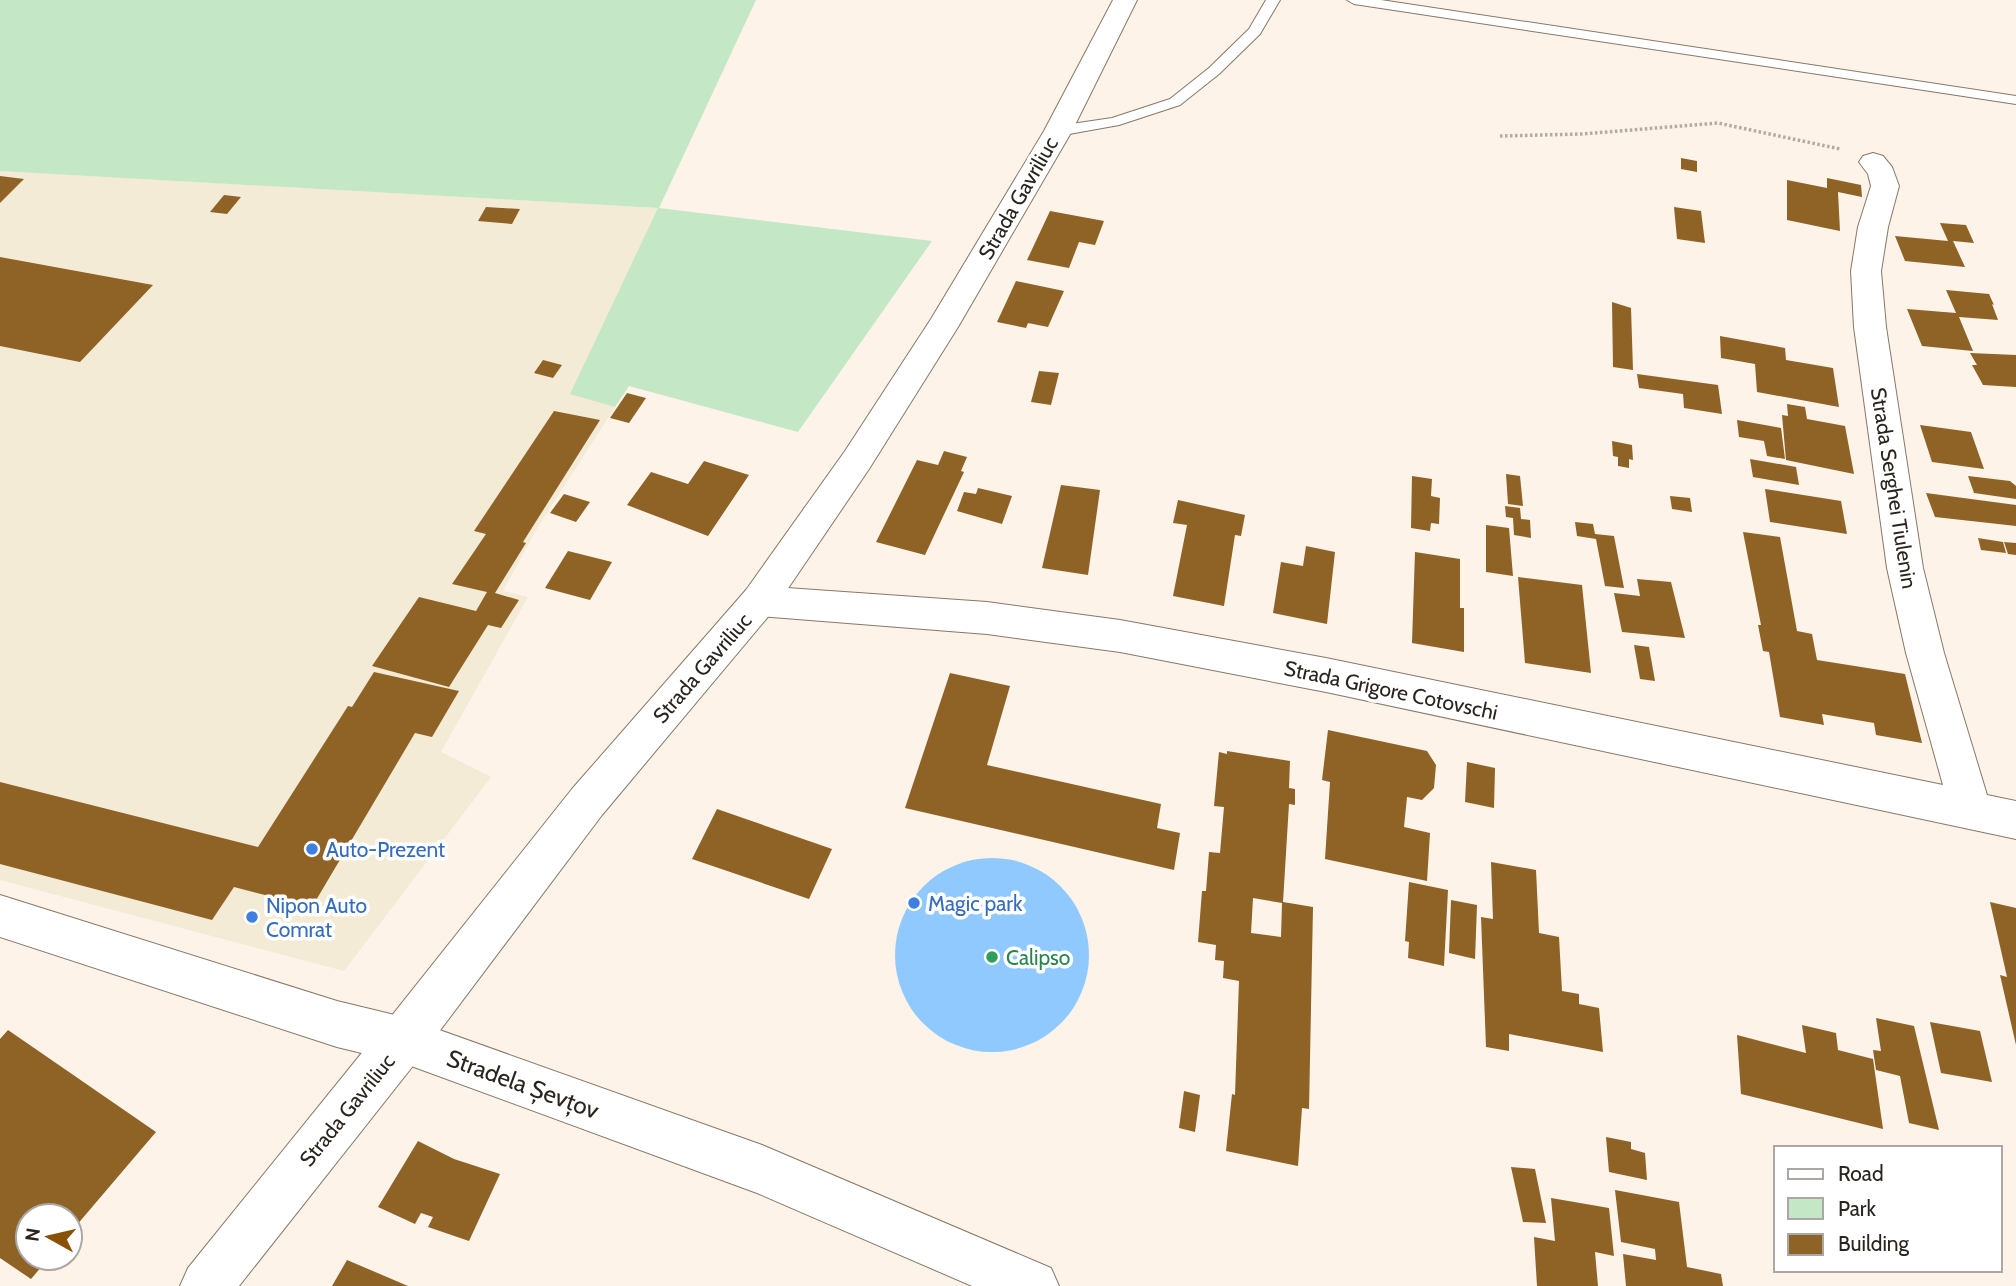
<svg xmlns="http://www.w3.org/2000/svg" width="2016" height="1286" font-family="Cabin,sans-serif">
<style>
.industrial{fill:#f3ebd5}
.green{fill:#c4e8c5}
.water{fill:#8fc9fd}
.building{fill:#8f6226;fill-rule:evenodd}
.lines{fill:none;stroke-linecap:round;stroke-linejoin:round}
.lane-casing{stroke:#877867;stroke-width:2}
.street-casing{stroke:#877867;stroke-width:2}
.secondary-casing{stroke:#877867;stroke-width:2}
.path{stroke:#b3aaa1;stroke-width:3.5;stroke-dasharray:2.5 2.5;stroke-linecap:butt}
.lane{fill:#fff;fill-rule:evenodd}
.street{fill:#fff;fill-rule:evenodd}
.secondary{fill:#fff;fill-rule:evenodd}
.shop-dot{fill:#3f7fe0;stroke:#fff;stroke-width:2.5}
.leisure-dot{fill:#2e9e5b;stroke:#fff;stroke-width:2.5}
.labels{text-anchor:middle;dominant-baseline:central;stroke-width:7;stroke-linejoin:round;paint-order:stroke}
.street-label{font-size:21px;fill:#2a241d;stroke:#fff}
.shop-label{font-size:21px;fill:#366cbe;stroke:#fff;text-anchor:start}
.leisure-label{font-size:21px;fill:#27864d;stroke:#fff;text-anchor:start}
.near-street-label{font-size:24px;fill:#2a241d;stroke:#fff}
</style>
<rect width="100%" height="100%" fill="#fdf3e8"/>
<polygon class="industrial" points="0,171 659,208 571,393 615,407 538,527 503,591 528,597 441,752 491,777 344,971 0,880"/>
<polygon class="green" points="0,0 756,0 659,208 932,241 798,432 629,386 615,407 570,394 658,208 0,171"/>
<circle class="water" cx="992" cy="955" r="97"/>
<g class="building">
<polygon points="1681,158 1697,161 1697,172 1681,169"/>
<polygon points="0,176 24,179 0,203"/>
<polygon points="1827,178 1861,185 1862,197 1838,192 1840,231 1787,220 1787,180 1827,188"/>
<polygon points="224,195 241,197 227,214 210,212"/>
<polygon points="486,207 520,209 512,224 478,221"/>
<polygon points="1674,207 1701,211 1705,243 1677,239"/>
<polygon points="1050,211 1104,221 1095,245 1079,242 1069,268 1027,260"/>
<polygon points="1940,223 1966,225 1974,243 1953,241 1965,267 1905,261 1895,236 1948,241"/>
<polygon points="0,257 153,285 80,362 0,346"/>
<polygon points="1016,281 1064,291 1048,327 1028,323 1026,328 997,322"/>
<polygon points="1946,290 1989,294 1994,305 1992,304 1998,320 1959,317 1973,351 1922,346 1907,309 1956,313"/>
<polygon points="1612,302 1631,308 1633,370 1613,367"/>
<polygon points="1720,336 1785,348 1786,360 1833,368 1839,407 1757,392 1755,364 1721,358"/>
<polygon points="1970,353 2016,355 2016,387 1983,385 1972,365 1977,365"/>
<polygon points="543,360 562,365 553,378 534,373"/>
<polygon points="1039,371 1059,373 1051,405 1031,402"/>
<polygon points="1637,374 1718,385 1722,414 1684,408 1683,394 1639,388"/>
<polygon points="627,393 646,398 629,423 610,418"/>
<polygon points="1787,404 1805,407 1807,419 1845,426 1854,474 1786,460 1782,415 1788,416"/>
<polygon points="554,411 600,420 523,542 526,543 495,593 519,600 501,628 488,625 449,687 372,666 419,597 476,611 487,592 452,584 486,534 474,531"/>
<polygon points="1737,420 1781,428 1785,459 1767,456 1764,441 1739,437"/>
<polygon points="1920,425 1971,432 1984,469 1932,462"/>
<polygon points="1612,441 1632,445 1633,460 1629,459 1629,468 1618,466 1618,457 1613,456"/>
<polygon points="944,451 967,457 961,471 964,472 925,555 876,542 917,460 938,465"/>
<polygon points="1750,459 1796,467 1799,485 1753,477"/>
<polygon points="704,461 749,475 708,536 627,505 651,472 688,484"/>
<polygon points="1506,474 1520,476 1523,506 1508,504"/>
<polygon points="1412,476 1432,479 1431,496 1440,498 1439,524 1431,523 1430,531 1411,528"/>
<polygon points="1968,476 2010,481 2016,486 2016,499 1974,493"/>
<polygon points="1061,485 1100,490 1088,575 1042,568"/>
<polygon points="978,488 1012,496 1002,524 957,511 964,492 976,494"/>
<polygon points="1765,489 1841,501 1847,534 1770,522"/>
<polygon points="1926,493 2016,505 2016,526 1935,517"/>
<polygon points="564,494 590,502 576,522 550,513"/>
<polygon points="1670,496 1690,498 1692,512 1672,509"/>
<polygon points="1178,500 1245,515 1241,536 1235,535 1224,606 1173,596 1187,525 1173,523"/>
<polygon points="1505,506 1520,508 1521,519 1530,520 1531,538 1514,535 1513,518 1506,517"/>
<polygon points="1575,522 1593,524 1595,534 1614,536 1624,588 1605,586 1596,539 1577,536"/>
<polygon points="1486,525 1509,528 1513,576 1486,572"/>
<polygon points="1743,532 1780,537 1797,631 1812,634 1817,660 1905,674 1922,743 1876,735 1874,723 1822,714 1824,725 1780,717 1769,652 1763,651 1758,625 1761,625"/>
<polygon points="1978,538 2003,542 2006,553 1981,550"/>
<polygon points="2004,542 2016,543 2016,555 2008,554"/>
<polygon points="1306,546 1335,552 1327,624 1273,613 1281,562 1303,566"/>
<polygon points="568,551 612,562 590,600 545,588"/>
<polygon points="1415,552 1460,559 1460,608 1464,608 1464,652 1412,643"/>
<polygon points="1518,577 1582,585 1591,673 1525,663"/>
<polygon points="1637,579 1671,582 1685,638 1622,632 1614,593 1640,596"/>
<polygon points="1634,645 1649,647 1655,681 1640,679"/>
<polygon points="374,672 459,691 432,737 415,733 312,907 234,887 212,920 0,864 0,782 258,847 348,706 352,707"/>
<polygon points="950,673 1010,686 987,765 1161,804 1157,828 1180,833 1174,870 905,808"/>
<polygon points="1328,730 1427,751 1436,765 1434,788 1422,800 1407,797 1404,827 1430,833 1427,881 1325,859 1330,782 1322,780"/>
<path d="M1227,751L1290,761L1289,788L1295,789V805L1289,804L1283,902L1313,907L1309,1109L1302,1108L1298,1166L1226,1151L1232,1094L1235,1095L1239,981L1223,978L1224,961L1215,960L1216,945L1198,942L1202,891H1206L1209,852L1220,853L1224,807L1214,806L1219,752L1227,754ZM1253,898L1282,903L1281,937L1251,933Z"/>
<polygon points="1467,762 1495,768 1494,808 1465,802"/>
<polygon points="717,809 832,849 809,899 692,859"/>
<polygon points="1491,862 1536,870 1539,933 1559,937 1562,991 1579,994 1579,1004 1599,1008 1603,1052 1509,1034 1509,1051 1486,1047 1481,917 1493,919"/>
<polygon points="1409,882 1448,890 1444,966 1408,958 1409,942 1405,941"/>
<polygon points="1451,900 1477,905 1475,959 1449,953"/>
<polygon points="1990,902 2016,908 2016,1045 2000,975 2007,977"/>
<polygon points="1876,1018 1914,1026 1939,1130 1909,1123 1900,1076 1876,1070 1873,1050 1881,1051"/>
<polygon points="1930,1022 1980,1031 1992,1082 1941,1073"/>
<polygon points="1802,1025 1836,1033 1838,1050 1873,1059 1883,1129 1741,1094 1737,1035 1806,1053"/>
<polygon points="8,1030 156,1132 70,1233 70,1216 28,1216 28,1258 49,1258 31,1279 0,1258 0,1039"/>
<polygon points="1184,1091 1200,1095 1195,1132 1179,1128"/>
<polygon points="1606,1137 1631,1142 1631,1149 1645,1153 1647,1180 1609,1172"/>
<polygon points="418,1141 454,1159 500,1174 469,1241 428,1227 433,1217 421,1213 415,1224 378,1207"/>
<polygon points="1511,1167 1535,1169 1546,1223 1523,1222"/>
<polygon points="1615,1190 1679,1202 1687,1267 1721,1274 1723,1286 1626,1286 1623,1254 1656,1260 1655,1249 1621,1242"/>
<polygon points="1551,1198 1609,1208 1614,1256 1595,1252 1598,1286 1537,1286 1534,1237 1555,1241"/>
<polygon points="347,1260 408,1286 332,1286"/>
</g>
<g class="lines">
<g class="lane-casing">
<g id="lane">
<polygon points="1266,0 1280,0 1260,34 1219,74 1180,105 1119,125 1058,136 1050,131 1058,126 1112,118 1170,99 1209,68 1249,29"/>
<polygon points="1347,0 1381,0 2016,96 2016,104 1354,4"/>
</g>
</g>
<g class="street-casing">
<g id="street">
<polygon points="1873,153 1883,156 1892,167 1899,186 1888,227 1881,271 1886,327 1923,568 1944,653 1987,795 2016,801 2016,839 1326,692 1120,652 987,634 759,616 746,612 740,601 746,590 759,586 987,602 1120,620 1326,658 1943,785 1906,653 1887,568 1854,327 1851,271 1858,227 1871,186 1868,174 1859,162 1863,156"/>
<polygon points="0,895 337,1001 403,1017 762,1145 1051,1268 1059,1286 972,1286 757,1193 403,1063 337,1047 0,937"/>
</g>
</g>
<g class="secondary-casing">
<polygon id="secondary" points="1113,0 1137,0 1072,131 958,327 869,469 772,612 602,815 420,1057 239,1286 180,1286 188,1268 386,1023 572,789 746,590 845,451 931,319 1044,131"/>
</g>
<polyline class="path" points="1500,136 1582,134 1718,123 1840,149"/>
<use href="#lane" class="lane"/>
<use href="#street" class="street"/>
<use href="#secondary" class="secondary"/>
</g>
<g class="shop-dot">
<circle cx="312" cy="849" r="7"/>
<circle cx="914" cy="903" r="7"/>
<circle cx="252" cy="917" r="7"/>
</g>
<circle class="leisure-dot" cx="992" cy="957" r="7"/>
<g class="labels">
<g class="street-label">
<text transform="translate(1018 198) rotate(-60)">Strada Gavriliuc</text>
<text transform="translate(1894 488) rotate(81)">Strada Serghei Tiulenin</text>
<text transform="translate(702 668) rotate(-49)">Strada Gavriliuc</text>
<text transform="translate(1391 690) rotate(12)">Strada Grigore Cotovschi</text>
<text transform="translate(347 1110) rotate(-51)">Strada Gavriliuc</text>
</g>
<g class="shop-label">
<text x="326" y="849">Auto-Prezent</text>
<text x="928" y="903">Magic park</text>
<text x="266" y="905">Nipon Auto<tspan x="266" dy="24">Comrat</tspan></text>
</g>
<g class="leisure-label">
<text x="1006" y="957">Calipso</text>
</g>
<g class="near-street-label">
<text transform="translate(523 1084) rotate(20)">Stradela Șevțov</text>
</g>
</g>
<rect x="1774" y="1146" width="228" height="126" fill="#ffffff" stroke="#aaa7a5" stroke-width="2"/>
<rect x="1788" y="1169" width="35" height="10" fill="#ffffff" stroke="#aaa7a5" stroke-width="2"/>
<text x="1838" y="1181" font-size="21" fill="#2a241d">Road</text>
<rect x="1788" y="1198" width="35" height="21" fill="#c4e8c5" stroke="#aaa7a5" stroke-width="2"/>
<text x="1838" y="1216" font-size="21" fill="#2a241d">Park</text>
<rect x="1788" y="1234" width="35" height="21" fill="#8f6226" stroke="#aaa7a5" stroke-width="2"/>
<text x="1838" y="1251" font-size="21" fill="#2a241d">Building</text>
<g transform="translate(49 1237) rotate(278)"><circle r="33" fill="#ffffff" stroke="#aaa7a5" stroke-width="2"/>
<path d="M0-5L12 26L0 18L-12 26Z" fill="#895006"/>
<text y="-10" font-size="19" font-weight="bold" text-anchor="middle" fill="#2a241d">N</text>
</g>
</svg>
